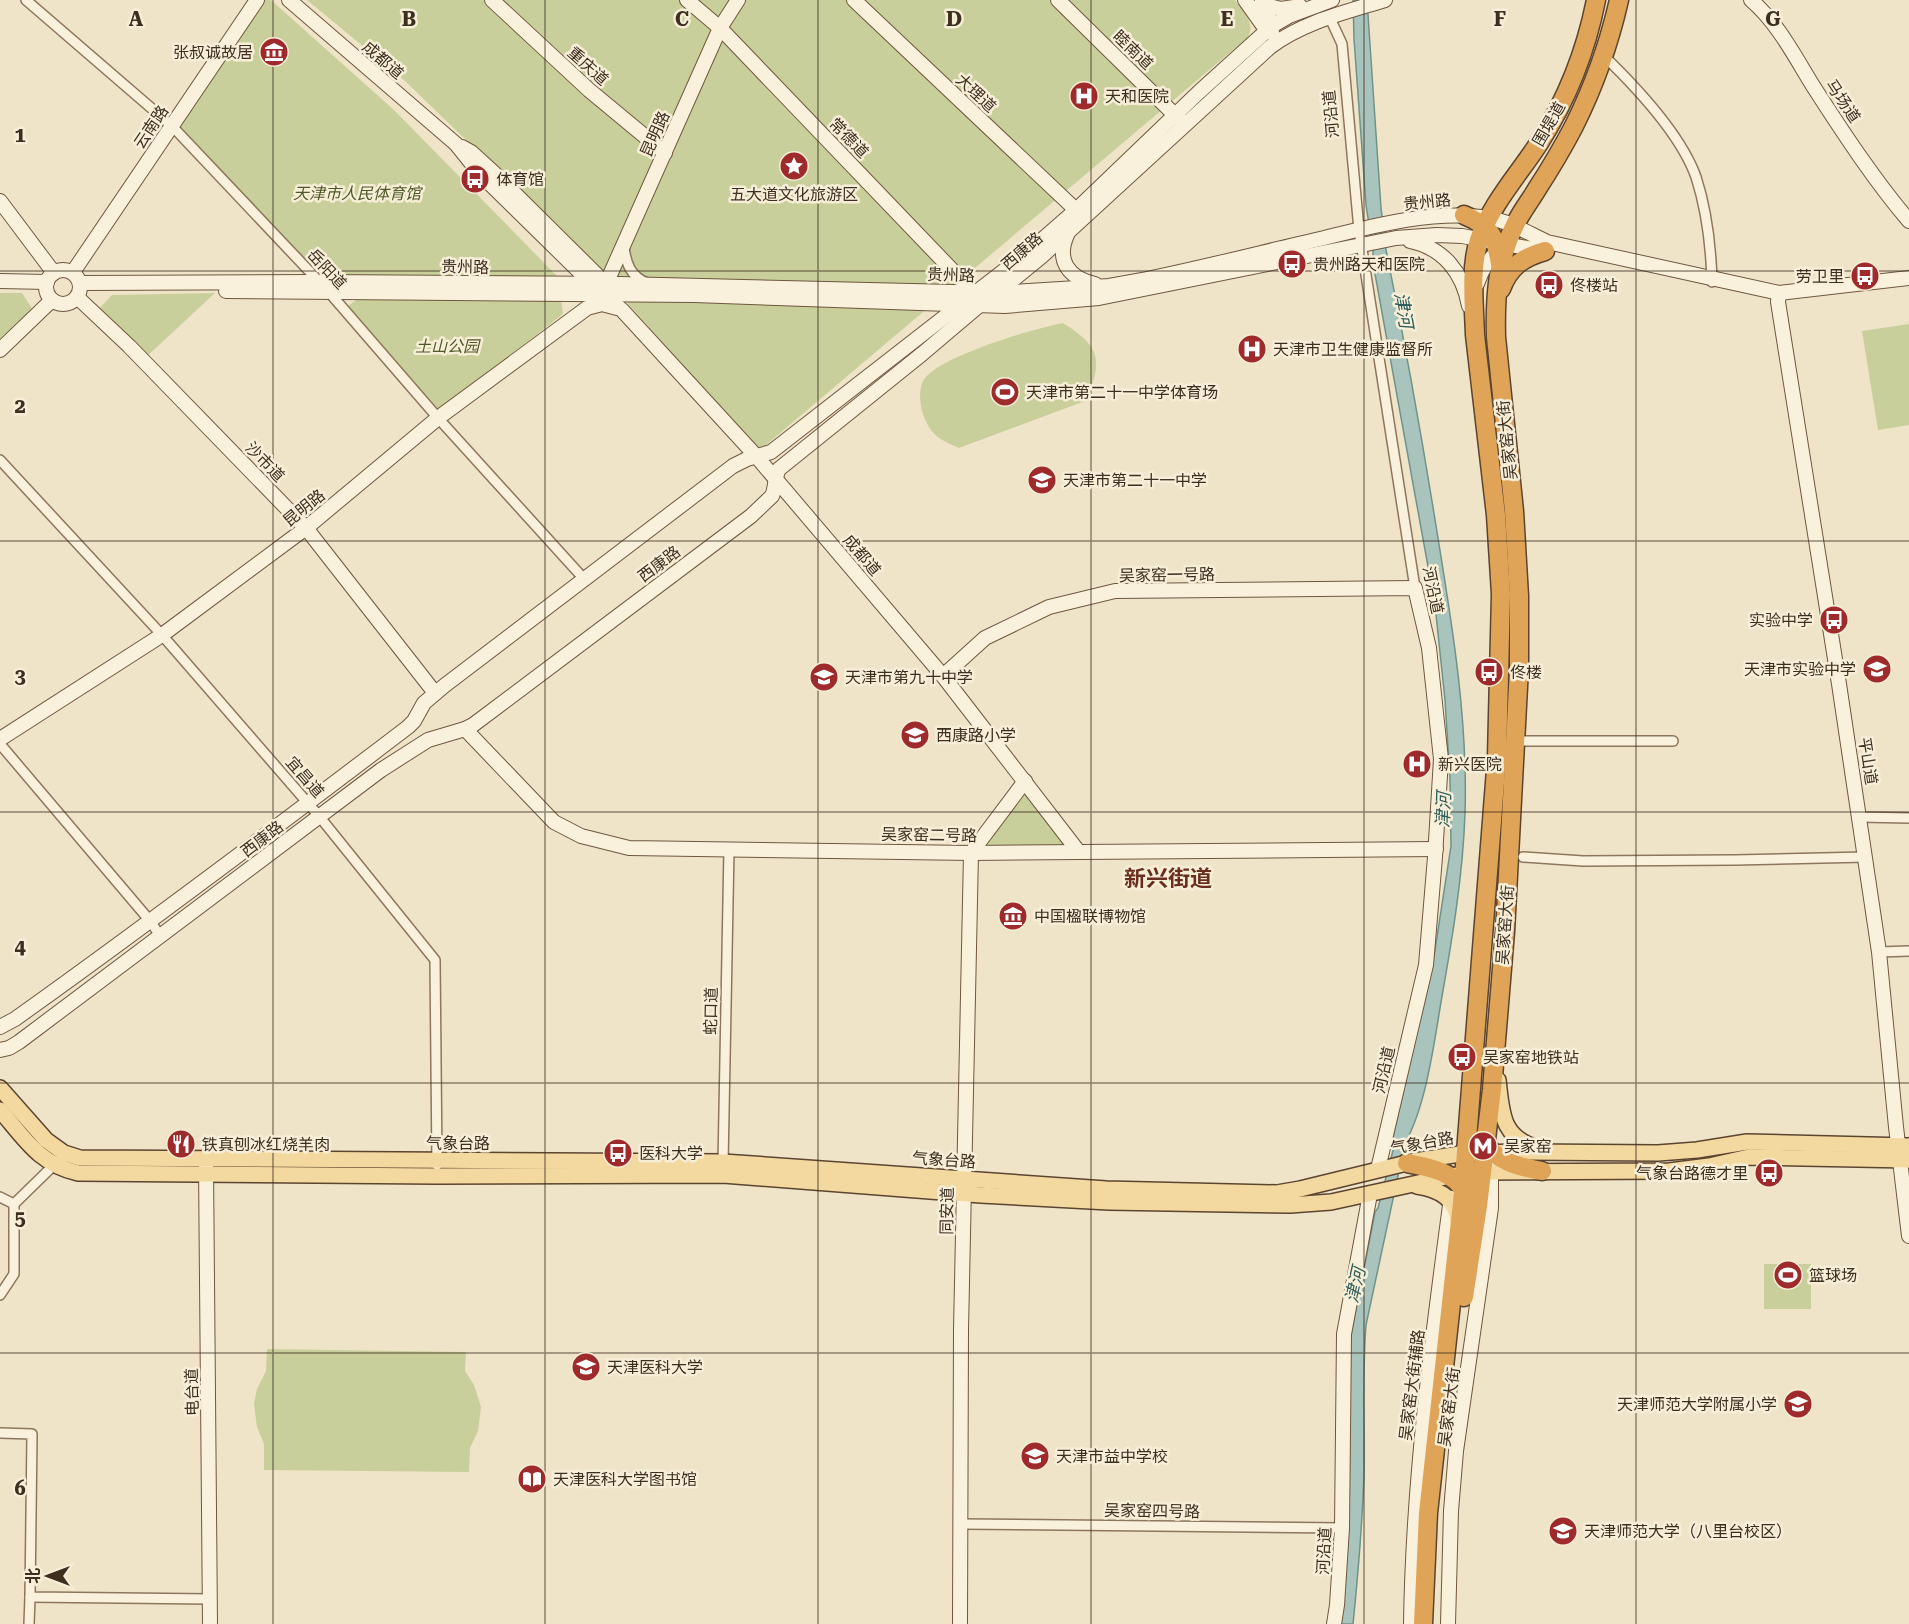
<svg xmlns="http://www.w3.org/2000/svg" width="1909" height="1624" font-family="'Roboto Serif','Noto Sans SC',serif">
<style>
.green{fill:#c9cf9b}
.water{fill:#a9c4bc;stroke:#6f938a;stroke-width:1.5}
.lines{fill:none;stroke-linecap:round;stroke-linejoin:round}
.street-casing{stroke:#8d765c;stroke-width:12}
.secondary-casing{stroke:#6f573f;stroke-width:16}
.primary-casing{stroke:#5b4430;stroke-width:18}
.highway-casing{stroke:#5b4430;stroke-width:21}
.street{stroke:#faf1dc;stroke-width:9}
.secondary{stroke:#faf1dc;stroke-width:14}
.primary{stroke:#f3d9a0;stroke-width:15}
.highway{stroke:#e0a458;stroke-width:18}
.grid{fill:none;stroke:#3d2e20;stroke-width:1.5;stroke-opacity:0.55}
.labels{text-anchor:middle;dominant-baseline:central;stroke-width:5;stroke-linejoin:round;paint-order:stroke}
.street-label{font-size:16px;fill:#3d2e20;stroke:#f7eed8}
.poi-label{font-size:16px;fill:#3d2e20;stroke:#f7eed8;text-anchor:start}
.park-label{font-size:16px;font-style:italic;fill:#4d5a26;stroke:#f7eed8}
.water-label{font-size:18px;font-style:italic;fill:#2f5d5a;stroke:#f7eed8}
.district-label{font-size:22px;font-weight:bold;fill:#6b2e1e;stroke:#f7eed8}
.grid-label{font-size:20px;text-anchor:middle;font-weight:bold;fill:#3d2e20;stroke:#f7eed8;stroke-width:5;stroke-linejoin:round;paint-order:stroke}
</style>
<rect width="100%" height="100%" fill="#f0e4c8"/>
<g class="green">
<polygon points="264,0 271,0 394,110 558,277 321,277 178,125"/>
<path d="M307,0H1235C1243,12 1257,24 1247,38L761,449L755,446L581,251L405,81Z"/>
<polygon points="0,293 22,293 35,313 0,344"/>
<polygon points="215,293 145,358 96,312 112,295"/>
<polygon points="359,298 561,300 563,314 440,411 348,306"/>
<path d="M1063,323C1100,346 1104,361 1085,401L959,448C937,439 929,433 922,411C920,402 919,392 922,383C931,358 1036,328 1063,323Z"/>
<polygon points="1909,324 1909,425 1878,430 1862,331"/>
<polygon points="1021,783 1075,855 968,855"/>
<rect x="1764" y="1264" width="47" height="45"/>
<polygon points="267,1349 466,1352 465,1371 474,1385 481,1407 478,1431 470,1448 469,1472 264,1470 264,1444 257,1427 254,1404 257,1389 266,1371"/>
</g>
<path class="water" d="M1353,0H1367L1381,208L1386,250C1405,343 1422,438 1437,532C1452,624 1468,719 1465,813C1463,876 1452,940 1441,1002C1434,1044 1426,1106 1405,1143L1366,1325C1362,1375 1365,1426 1364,1477C1362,1526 1358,1575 1353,1624H1339L1350,1340L1375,1212L1378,1208L1396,1139L1393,1137L1434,956L1451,846L1450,779L1445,700L1435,605L1373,263V250L1366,205L1354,39Z"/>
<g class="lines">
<g class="street-casing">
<g id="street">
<polyline points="26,0 172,126 328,291 438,418 585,580"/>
<polyline points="1330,18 1342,44 1359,230 1415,588"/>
<path d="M1604,56C1635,86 1681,135 1696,177C1707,211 1711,246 1712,282"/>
<path d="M624,247C626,263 630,276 647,283"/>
<polyline points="0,460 162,635 319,816 435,960 437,1165"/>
<polyline points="1515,741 1673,741"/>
<polyline points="0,744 151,922 160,936"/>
<polyline points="1859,817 1909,818"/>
<polyline points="1523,857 1583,861 1735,860 1866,857"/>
<polyline points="1879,952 1909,951"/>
<polyline points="723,1164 729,849"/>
<polyline points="0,1197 14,1204 57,1162"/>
<polyline points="0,1295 14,1274 14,1204"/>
<polyline points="0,1433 32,1434 30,1597 210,1599"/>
<polyline points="961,1524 1342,1528"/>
<polyline points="29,1624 30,1597"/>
</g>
</g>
<g class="secondary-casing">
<g id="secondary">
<polyline points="289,0 456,144 480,174 593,285 622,310 756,456 943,676 1078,851"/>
<polyline points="492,0 589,90 665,153"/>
<polyline points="687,0 720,28 977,296"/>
<polyline points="854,0 1076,210"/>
<polyline points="1058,0 1181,121"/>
<polyline points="1245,0 1267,31 1271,33"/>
<path d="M1751,0C1779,24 1796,59 1815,89C1844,134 1875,181 1909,221"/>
<polyline points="1261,4 1271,21 1272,33"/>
<polyline points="1261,4 1281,9 1300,6"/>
<polyline points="462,147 471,152 494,173 606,284"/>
<polyline points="0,201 54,273"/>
<path d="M1067,235C1056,260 1068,278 1095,284"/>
<path d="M1410,241C1444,248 1463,273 1469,306"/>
<circle cx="63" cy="287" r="17"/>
<polyline points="73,272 257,0"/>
<polyline points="0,281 47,282"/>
<path d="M80,283L319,282L621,284L996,293L1109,286L1137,281C1198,269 1259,253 1320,239C1372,226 1435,209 1488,218C1509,221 1528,233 1547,242L1779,293L1909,278"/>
<path d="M1477,284C1482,268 1490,256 1504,247"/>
<polyline points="226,291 694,295 1005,306 1099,298 1396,238 1437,235 1462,236 1543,251"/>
<polyline points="605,292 606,284 720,28 738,0"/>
<path d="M997,293L1042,256L1270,47C1303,22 1346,12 1385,0"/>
<polyline points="1779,293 1778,302 1839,684 1879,952 1896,1127 1909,1236"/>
<polyline points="77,297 129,346 306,528 435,693"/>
<polyline points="0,350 52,300"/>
<polyline points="943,676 985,638 1049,607 1115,591 1415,588 1429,648 1441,759 1435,857 1426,965 1378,1169"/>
<polyline points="465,729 554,822 581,836 629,848 971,853 1436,849"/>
<polyline points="0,739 162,635 306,528 438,418 587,308 602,304 617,308"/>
<path d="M0,1027L15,1019C148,924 278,826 408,727L414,721L424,703L444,686L733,466L747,459L771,452L1028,252L1076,210L1199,92L1272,26L1289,16L1332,0"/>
<path d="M0,1050L9,1048L19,1042L381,770L428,740L465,729L473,725L751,516L772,496C776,488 774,478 779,469L922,354L981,304"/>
<polyline points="206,1165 210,1624"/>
<polyline points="960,1624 961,1330 971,853 1025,781"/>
<polyline points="1334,1624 1337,1605 1342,1528 1344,1334 1370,1194"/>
<path d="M1411,1624C1413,1481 1432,1339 1451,1198"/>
<polyline points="1448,1624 1451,1511 1456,1451 1491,1208 1491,1172 1488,1161"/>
</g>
</g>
<g class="primary-casing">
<g id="primary">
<path d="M1498,1080C1502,1113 1501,1137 1537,1148"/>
<polyline points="0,1088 46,1140 64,1153 80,1158 723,1162 1106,1189 1277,1193 1300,1189 1415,1161 1466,1153 1528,1152 1658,1153 1697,1150 1747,1142 1909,1146"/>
<path d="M0,1110C25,1139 39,1164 78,1173L437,1176L723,1175L981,1195L1109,1202L1290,1205L1331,1202L1450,1176L1483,1172L1669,1171L1709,1166L1749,1157L1909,1160"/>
<path d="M1417,1186C1438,1189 1457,1198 1458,1222"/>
</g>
</g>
<g class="highway-casing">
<g id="highway">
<path d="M1464,215C1491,226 1496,237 1500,264"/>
<path d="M1501,289C1509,267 1523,257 1545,251"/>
<path d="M1482,1139C1494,1161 1519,1167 1542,1171"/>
<path d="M1407,1163C1429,1167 1457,1172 1466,1195"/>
<path d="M1464,1297L1478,1206L1492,1089L1505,932L1519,668V596L1514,511L1496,337C1495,299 1497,259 1515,225C1521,212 1530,201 1537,189C1550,169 1563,147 1574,126C1594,86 1609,44 1619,0"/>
<path d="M1423,1624L1428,1513L1462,1203L1497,757L1501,594L1496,515L1475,335C1474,305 1470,269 1479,240C1491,204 1519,174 1539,143C1567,99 1586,51 1596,0"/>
</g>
</g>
<use href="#street" class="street"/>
<use href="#secondary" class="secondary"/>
<use href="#primary" class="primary"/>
<use href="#highway" class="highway"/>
</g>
<path class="grid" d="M273,0V1624M545,0V1624M818,0V1624M1091,0V1624M1364,0V1624M1636,0V1624M0,271H1909M0,541H1909M0,812H1909M0,1083H1909M0,1353H1909"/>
<defs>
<g id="museum-disc" transform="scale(1.5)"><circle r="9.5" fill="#9e2a2b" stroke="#f7eed8"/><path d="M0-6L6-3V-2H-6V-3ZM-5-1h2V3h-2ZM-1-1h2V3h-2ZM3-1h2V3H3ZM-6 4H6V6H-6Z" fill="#fff"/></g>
<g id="hospital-disc" transform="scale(1.5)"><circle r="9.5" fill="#9e2a2b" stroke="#f7eed8"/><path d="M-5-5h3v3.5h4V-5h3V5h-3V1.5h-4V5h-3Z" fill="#fff"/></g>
<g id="sight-disc" transform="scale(1.5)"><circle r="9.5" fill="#9e2a2b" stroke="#f7eed8"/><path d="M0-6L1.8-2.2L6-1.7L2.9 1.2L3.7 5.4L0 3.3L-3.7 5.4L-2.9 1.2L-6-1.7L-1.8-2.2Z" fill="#fff"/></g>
<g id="bus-disc" transform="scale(1.5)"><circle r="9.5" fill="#9e2a2b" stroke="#f7eed8"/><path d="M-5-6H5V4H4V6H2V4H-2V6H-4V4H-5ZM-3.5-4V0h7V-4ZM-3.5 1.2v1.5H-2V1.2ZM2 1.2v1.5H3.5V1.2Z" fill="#fff"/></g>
<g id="stadium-disc" transform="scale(1.5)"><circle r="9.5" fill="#9e2a2b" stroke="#f7eed8"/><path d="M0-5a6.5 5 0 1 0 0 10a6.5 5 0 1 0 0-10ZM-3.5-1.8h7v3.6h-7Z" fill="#fff"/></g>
<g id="school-disc" transform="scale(1.5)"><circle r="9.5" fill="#9e2a2b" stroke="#f7eed8"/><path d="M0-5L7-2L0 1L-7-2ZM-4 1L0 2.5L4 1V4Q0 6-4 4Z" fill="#fff"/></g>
<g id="restaurant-disc" transform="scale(1.5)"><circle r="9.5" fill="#9e2a2b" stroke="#f7eed8"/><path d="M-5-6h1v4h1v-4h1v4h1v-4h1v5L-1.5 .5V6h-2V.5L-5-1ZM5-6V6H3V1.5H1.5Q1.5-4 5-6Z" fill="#fff"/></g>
<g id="metro-disc" transform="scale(1.5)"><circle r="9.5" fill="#9e2a2b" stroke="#f7eed8"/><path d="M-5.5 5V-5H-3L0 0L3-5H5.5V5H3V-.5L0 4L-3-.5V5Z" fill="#fff"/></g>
<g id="university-disc" transform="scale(1.5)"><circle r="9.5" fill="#9e2a2b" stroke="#f7eed8"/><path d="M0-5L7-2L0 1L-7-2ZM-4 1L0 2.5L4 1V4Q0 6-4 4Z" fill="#fff"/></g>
<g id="library-disc" transform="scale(1.5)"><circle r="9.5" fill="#9e2a2b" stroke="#f7eed8"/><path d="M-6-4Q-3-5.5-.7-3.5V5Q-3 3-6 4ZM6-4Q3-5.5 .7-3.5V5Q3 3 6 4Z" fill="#fff"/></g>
</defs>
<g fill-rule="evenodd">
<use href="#museum-disc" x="274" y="52"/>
<use href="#hospital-disc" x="1084" y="96"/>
<use href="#sight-disc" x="794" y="166"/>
<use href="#bus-disc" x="475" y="179"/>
<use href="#bus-disc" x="1292" y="264"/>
<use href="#bus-disc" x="1865" y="276"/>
<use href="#bus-disc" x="1549" y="285"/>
<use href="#hospital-disc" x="1252" y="349"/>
<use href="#stadium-disc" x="1005" y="392"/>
<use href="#school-disc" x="1042" y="480"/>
<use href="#bus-disc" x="1834" y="620"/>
<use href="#school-disc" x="1877" y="669"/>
<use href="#bus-disc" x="1489" y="672"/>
<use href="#school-disc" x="824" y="677"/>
<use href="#school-disc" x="915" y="735"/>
<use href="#hospital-disc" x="1417" y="764"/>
<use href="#museum-disc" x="1013" y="916"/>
<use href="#bus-disc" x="1462" y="1057"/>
<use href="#restaurant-disc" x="181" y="1144"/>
<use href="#metro-disc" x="1483" y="1146"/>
<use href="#bus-disc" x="618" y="1153"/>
<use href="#bus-disc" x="1769" y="1173"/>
<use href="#stadium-disc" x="1788" y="1275"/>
<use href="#university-disc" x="586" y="1367"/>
<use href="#school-disc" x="1798" y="1404"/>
<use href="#school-disc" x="1035" y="1456"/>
<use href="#library-disc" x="532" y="1479"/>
<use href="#university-disc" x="1563" y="1531"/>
</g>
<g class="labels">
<g class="street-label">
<text transform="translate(1133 50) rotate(44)">睦南道</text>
<text transform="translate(383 60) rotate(41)">成都道</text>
<text transform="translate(588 66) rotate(42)">重庆道</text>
<text transform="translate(976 93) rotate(43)">大理道</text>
<text transform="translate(1843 101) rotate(56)">马场道</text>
<text transform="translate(1331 114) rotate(-95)">河沿道</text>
<text transform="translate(1549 124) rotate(-60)">围堤道</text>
<text transform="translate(151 127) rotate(-56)">云南路</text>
<text transform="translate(655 134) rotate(-66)">昆明路</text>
<text transform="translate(849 138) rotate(46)">常德道</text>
<text transform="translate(1427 202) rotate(-6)">贵州路</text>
<text transform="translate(1022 251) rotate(-41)">西康路</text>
<text transform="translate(465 267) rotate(1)">贵州路</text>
<text transform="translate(327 269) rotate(47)">岳阳道</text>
<text transform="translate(951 275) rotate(2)">贵州路</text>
<text transform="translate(1507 440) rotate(-96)">吴家窑大街</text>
<text transform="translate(265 462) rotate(46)">沙市道</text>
<text transform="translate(304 508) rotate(-39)">昆明路</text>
<text transform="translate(862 555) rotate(50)">成都道</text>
<text transform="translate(659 564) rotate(-37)">西康路</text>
<text transform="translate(1167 575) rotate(-1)">吴家窑一号路</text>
<text transform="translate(1433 590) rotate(79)">河沿道</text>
<text transform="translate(1868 761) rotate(81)">平山道</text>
<text transform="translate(305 777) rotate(49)">宜昌道</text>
<text transform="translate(929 835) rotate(1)">吴家窑二号路</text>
<text transform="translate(262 839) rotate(-37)">西康路</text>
<text transform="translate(1505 925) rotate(-86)">吴家窑大街</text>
<text transform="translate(711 1011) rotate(-89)">蛇口道</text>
<text transform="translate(1384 1070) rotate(-77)">河沿道</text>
<text x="458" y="1143">气象台路</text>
<text transform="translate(1422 1143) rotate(-10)">气象台路</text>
<text transform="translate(944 1160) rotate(4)">气象台路</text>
<text transform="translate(947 1211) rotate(-89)">同安道</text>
<text transform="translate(1412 1385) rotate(-83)">吴家窑大街辅路</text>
<text transform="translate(192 1392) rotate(-91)">电台道</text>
<text transform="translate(1449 1407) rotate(-83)">吴家窑大街</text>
<text transform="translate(1152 1511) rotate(1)">吴家窑四号路</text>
<text transform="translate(1324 1551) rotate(-87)">河沿道</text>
</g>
<g class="poi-label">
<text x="253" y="52" text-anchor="end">张叔诚故居</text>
<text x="1105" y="96">天和医院</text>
<text x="496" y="179">体育馆</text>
<text x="794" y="194" text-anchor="middle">五大道文化旅游区</text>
<text x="1313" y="264">贵州路天和医院</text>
<text x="1844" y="276" text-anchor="end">劳卫里</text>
<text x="1570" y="285">佟楼站</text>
<text x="1273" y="349">天津市卫生健康监督所</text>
<text x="1026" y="392">天津市第二十一中学体育场</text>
<text x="1063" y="480">天津市第二十一中学</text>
<text x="1813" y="620" text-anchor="end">实验中学</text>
<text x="1856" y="669" text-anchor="end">天津市实验中学</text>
<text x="1510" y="672">佟楼</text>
<text x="845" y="677">天津市第九十中学</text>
<text x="936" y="735">西康路小学</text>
<text x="1438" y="764">新兴医院</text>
<text x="1034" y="916">中国楹联博物馆</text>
<text x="1483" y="1057">吴家窑地铁站</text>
<text x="202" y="1144">铁真刨冰红烧羊肉</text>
<text x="1504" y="1146">吴家窑</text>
<text x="639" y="1153">医科大学</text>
<text x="1748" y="1173" text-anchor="end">气象台路德才里</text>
<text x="1809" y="1275">篮球场</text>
<text x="607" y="1367">天津医科大学</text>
<text x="1777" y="1404" text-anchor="end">天津师范大学附属小学</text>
<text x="1056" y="1456">天津市益中学校</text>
<text x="553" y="1479">天津医科大学图书馆</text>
<text x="1584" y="1531">天津师范大学（八里台校区）</text>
</g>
<g class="park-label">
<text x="357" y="193">天津市人民体育馆</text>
<text x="447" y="346">土山公园</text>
</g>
<g class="water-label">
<text transform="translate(1404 310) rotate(80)">津河</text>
<text transform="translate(1443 810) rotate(-88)">津河</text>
<text transform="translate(1355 1285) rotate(-77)">津河</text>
</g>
<g class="district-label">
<text x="1168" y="878">新兴街道</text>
</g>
</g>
<g class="grid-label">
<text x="136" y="26">A</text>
<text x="409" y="26">B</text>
<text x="682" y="26">C</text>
<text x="954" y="26">D</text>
<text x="1227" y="26">E</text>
<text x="1500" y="26">F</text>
<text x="1773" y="26">G</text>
<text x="20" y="142">1</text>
<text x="20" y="413">2</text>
<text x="20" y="683">3</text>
<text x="20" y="954">4</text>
<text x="20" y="1225">5</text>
<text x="20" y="1495">6</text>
</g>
<g transform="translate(48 1576) rotate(270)" stroke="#f7eed8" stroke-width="4.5" paint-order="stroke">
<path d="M0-4.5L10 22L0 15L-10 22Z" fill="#3d2e20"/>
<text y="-9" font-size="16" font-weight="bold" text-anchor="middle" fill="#3d2e20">北</text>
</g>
</svg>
